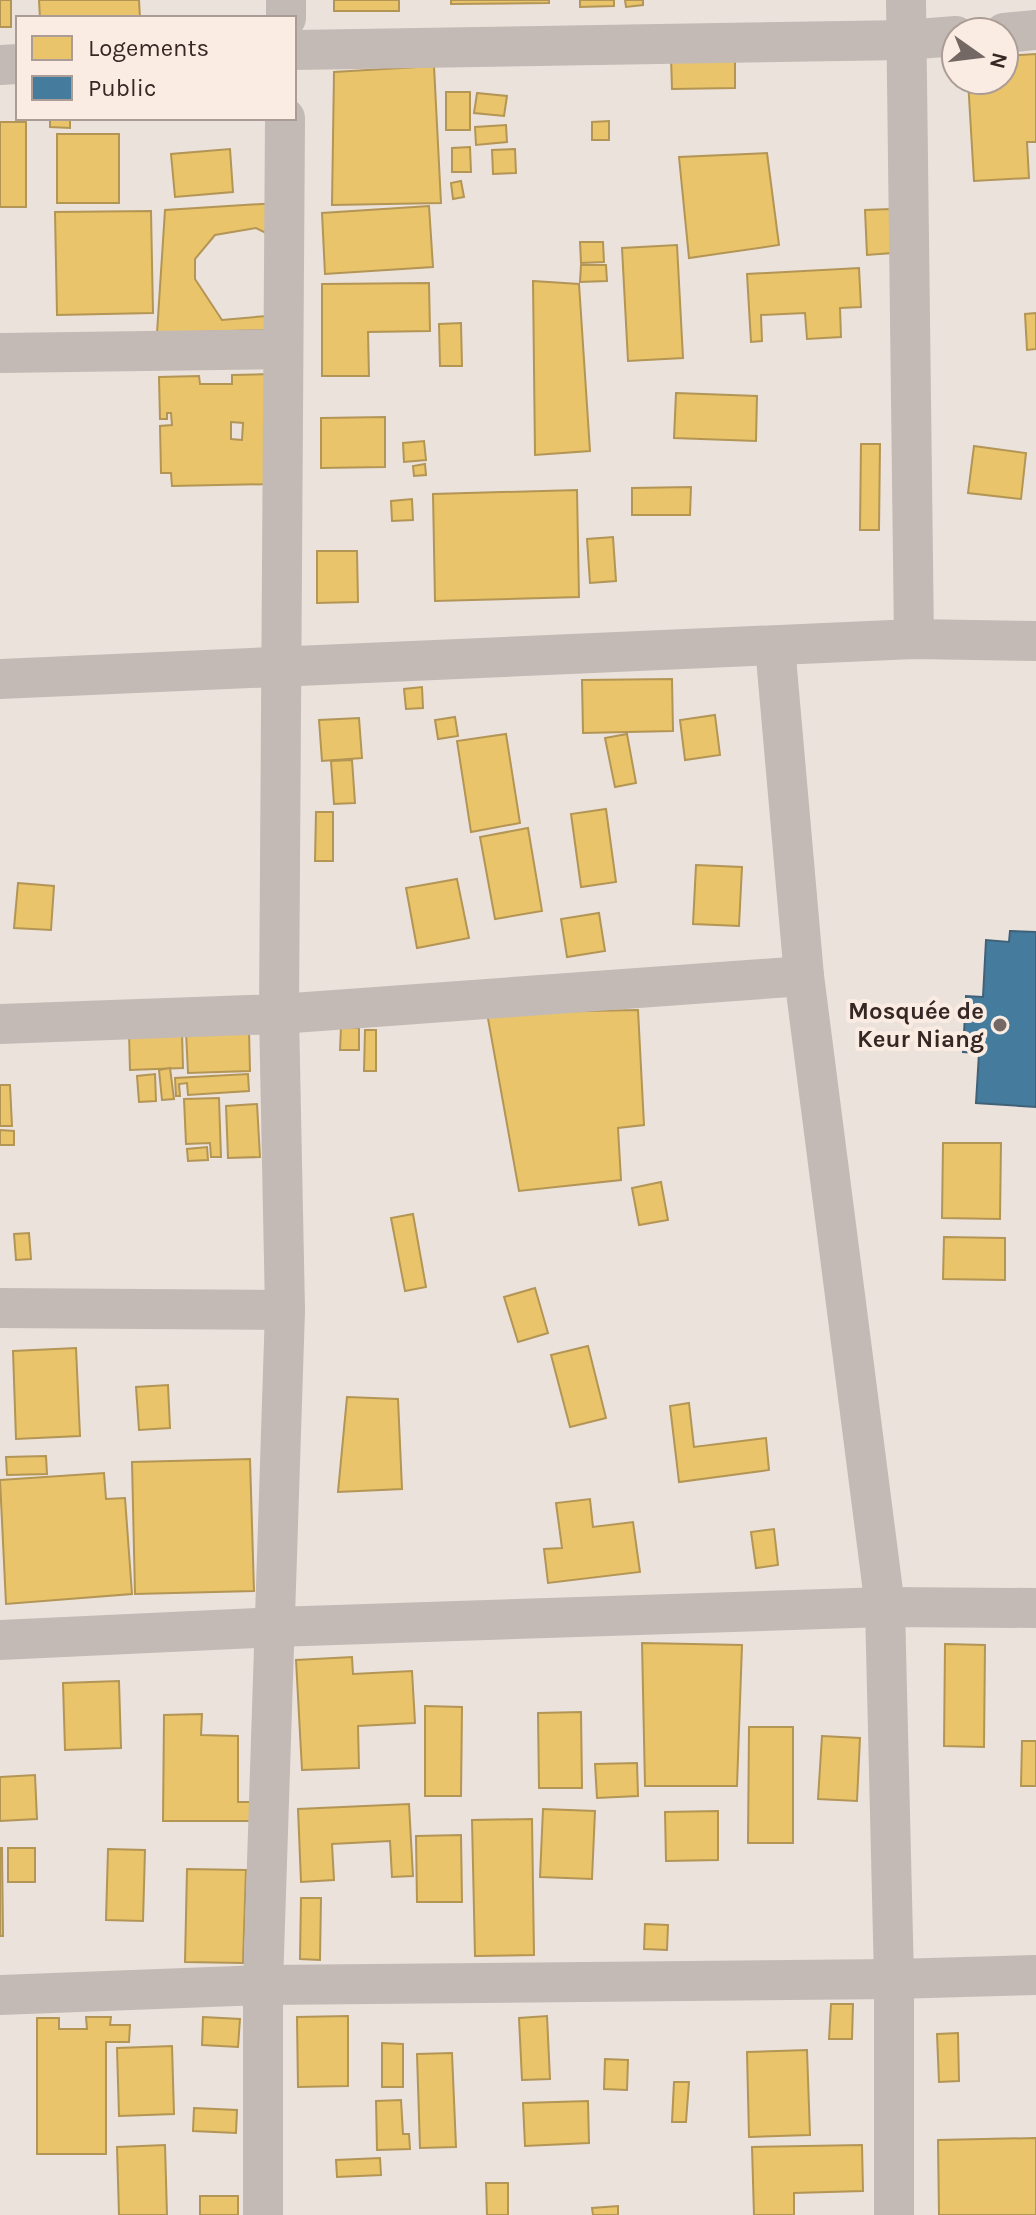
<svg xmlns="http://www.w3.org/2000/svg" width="1036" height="2215" font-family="Karla,sans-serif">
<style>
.homes{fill:#e9c46a;stroke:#b39555;stroke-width:2;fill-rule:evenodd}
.public{fill:#457b9d;stroke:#406279;stroke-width:2}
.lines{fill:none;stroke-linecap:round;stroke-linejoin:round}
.minor{stroke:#c4bab5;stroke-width:40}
.poi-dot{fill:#746864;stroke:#faece2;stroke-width:3}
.labels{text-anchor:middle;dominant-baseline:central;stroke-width:8;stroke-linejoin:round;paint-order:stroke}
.poi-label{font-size:24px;font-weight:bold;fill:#342724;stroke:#faece2;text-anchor:end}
</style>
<rect width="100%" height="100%" fill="#ece2dc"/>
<g class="homes">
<rect x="0" y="0" width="11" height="27"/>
<polygon points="39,0 139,0 140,18 40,18"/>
<rect x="334" y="0" width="65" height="11"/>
<polygon points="451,0 549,0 549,3 451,4"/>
<polygon points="580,0 614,0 614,6 580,7"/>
<polygon points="625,0 643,0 643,5 626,7"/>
<polygon points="1036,54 1036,142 1027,142 1029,178 974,181 968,80 1004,80 1004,56"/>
<polygon points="735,56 735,88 672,89 671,57"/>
<polygon points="434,66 441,203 332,205 334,72"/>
<rect x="446" y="92" width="24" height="38"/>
<polygon points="477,93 507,96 504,116 474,113"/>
<polygon points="50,118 70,118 70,128 50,127"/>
<polygon points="609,121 609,140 592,140 592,122"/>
<rect x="0" y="122" width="26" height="85"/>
<polygon points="506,125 507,142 476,145 475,127"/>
<rect x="57" y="134" width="62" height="69"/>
<polygon points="470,147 471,172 452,172 452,148"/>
<polygon points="230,149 233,192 175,197 171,154"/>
<polygon points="515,149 516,173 493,174 492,150"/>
<polygon points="767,153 779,245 689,258 679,157"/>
<polygon points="461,181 464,197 453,199 451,183"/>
<polygon points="276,203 274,237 256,228 215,235 195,259 195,279 222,320 266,316 267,330 157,333 165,210"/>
<polygon points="429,206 433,267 325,274 322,213"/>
<polygon points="890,209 892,253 867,255 865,210"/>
<polygon points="151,211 153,313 57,315 55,212"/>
<polygon points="580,242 603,242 604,262 581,263"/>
<polygon points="677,245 683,358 628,361 622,248"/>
<polygon points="581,265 606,265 607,281 580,282"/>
<polygon points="859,268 861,307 840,308 841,337 807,339 805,313 761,315 762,341 751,342 747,274"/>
<polygon points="533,281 579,284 590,451 535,455"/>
<polygon points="429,283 430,331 368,332 369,376 322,376 322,284"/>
<polygon points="1036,313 1036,349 1027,350 1025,314"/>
<polygon points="461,323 462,366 440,366 439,324"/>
<path d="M272,374L274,484L172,486L171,473H161L160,426L172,425L171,413H167V419H160L159,377L199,376L200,384H232V375ZM231,422L243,423L242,440L231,439Z"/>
<polygon points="676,393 757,396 756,441 674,438"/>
<polygon points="385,417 385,467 321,468 321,418"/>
<polygon points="424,441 426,460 404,462 403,443"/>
<polygon points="861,444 880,444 879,530 860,530"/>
<polygon points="974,446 1026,453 1021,499 968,493"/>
<polygon points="425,464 426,475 414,476 413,466"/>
<polygon points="691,487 690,515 632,515 632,488"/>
<polygon points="577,490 579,597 435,601 433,494"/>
<polygon points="412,499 413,520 392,521 391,501"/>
<polygon points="613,537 616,581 590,583 587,539"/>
<polygon points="317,551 357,551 358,602 317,603"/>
<polygon points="672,679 673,731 583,733 582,680"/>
<polygon points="422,687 423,708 406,709 404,689"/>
<polygon points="715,715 720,755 685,760 680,720"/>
<polygon points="455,717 458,736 438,739 435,720"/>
<polygon points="359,718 362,758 322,761 319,720"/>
<polygon points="506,734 520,823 471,832 457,741"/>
<polygon points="627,734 636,783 615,787 605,738"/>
<polygon points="352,760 355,803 334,804 331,761"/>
<polygon points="606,809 616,882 581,887 571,814"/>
<polygon points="316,812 333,812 333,861 315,861"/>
<polygon points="528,828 542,911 495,919 480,837"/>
<polygon points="696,865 742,867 739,926 693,924"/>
<polygon points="457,879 469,938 417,948 406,888"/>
<polygon points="18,883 54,886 51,930 14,928"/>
<polygon points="599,913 605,951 567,957 561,919"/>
<polygon points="638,1010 644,1125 618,1128 621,1180 519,1191 487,1013"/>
<polygon points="341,1027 359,1028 359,1050 340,1050"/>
<polygon points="249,1029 250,1071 188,1073 186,1032"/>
<polygon points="365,1030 376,1030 376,1071 364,1071"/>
<polygon points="182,1032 183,1068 130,1070 129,1033"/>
<polygon points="170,1068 174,1099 162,1100 159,1070"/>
<polygon points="155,1074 156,1101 139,1102 137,1076"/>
<polygon points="248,1074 249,1091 188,1095 187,1083 179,1084 180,1096 176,1096 175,1078"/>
<polygon points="0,1085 10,1085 12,1126 0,1126"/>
<polygon points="219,1098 221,1157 211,1157 210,1143 186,1144 184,1099"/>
<polygon points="257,1104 260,1157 228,1158 226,1106"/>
<polygon points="0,1130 14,1131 14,1145 0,1145"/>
<polygon points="943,1143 1001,1143 1000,1219 942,1218"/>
<polygon points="207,1147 208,1160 188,1161 187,1149"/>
<polygon points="661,1182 668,1220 639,1225 632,1188"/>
<polygon points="413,1214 426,1287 405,1291 391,1218"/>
<polygon points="29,1233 31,1259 16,1260 14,1234"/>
<polygon points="944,1237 1005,1238 1005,1280 943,1279"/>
<polygon points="535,1288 548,1333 518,1342 504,1297"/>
<polygon points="588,1346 606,1418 570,1427 551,1355"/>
<polygon points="76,1348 80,1436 16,1439 13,1351"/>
<polygon points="168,1385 170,1428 139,1430 136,1387"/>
<polygon points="347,1397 398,1399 402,1489 338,1492"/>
<polygon points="689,1403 694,1447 766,1438 769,1470 679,1482 670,1406"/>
<polygon points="46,1456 47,1474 7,1475 6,1457"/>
<polygon points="250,1459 254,1591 135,1594 132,1462"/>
<polygon points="104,1473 106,1499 125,1498 132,1594 6,1604 0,1480"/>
<polygon points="590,1499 593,1527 633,1522 640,1572 548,1583 544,1549 562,1548 556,1503"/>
<polygon points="774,1529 778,1565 756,1568 751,1532"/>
<polygon points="642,1643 742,1645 737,1786 645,1786"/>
<polygon points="945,1644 985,1645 984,1747 944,1746"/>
<polygon points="352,1657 353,1674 412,1671 415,1723 358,1726 359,1768 302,1770 296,1660"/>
<polygon points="119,1681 121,1748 65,1750 63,1683"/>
<polygon points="425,1706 462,1707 461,1796 425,1796"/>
<polygon points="581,1712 582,1788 539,1788 538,1713"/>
<polygon points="202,1714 201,1735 238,1736 238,1802 262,1802 262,1821 163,1821 164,1715"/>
<polygon points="749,1727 793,1727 793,1843 748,1843"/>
<polygon points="822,1736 860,1738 857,1801 818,1799"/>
<polygon points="1022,1741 1036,1741 1036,1786 1021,1786"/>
<polygon points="637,1763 638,1796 597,1798 595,1764"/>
<polygon points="35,1775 37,1819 0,1821 0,1777"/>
<polygon points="409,1804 413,1876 392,1877 390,1841 332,1844 334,1880 301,1882 298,1809"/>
<polygon points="543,1809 595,1811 592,1879 540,1877"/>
<polygon points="718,1811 718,1860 666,1861 665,1812"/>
<polygon points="532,1819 534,1955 475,1956 472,1820"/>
<polygon points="461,1835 462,1902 417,1902 416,1836"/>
<polygon points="0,1848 2,1848 3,1936 0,1936"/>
<rect x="8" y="1848" width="27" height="34"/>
<polygon points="108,1849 145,1850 143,1921 106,1920"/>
<polygon points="187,1869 246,1870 243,1963 185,1962"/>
<polygon points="301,1898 321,1898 320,1960 300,1959"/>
<polygon points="645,1924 668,1925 667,1950 644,1949"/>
<polygon points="831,2004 853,2004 852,2039 829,2039"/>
<polygon points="348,2016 348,2086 298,2087 297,2017"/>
<polygon points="547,2016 550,2079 522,2080 519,2018"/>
<polygon points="86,2017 111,2017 110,2025 130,2025 129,2042 106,2042 106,2154 37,2154 37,2018 59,2018 59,2029 87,2029"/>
<polygon points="203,2017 240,2019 238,2047 202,2045"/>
<polygon points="958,2033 959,2081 939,2082 937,2034"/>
<polygon points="382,2043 403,2044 403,2087 382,2087"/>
<polygon points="172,2046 174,2114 119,2116 117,2048"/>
<polygon points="807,2050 810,2135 749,2137 747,2052"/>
<polygon points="452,2053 456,2147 420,2148 417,2054"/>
<polygon points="605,2059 628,2060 627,2090 604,2089"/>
<polygon points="674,2082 689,2082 686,2122 672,2122"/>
<polygon points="401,2100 403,2134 409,2134 410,2149 377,2150 376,2101"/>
<polygon points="588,2101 589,2143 525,2146 523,2103"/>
<polygon points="194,2108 237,2110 236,2133 193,2131"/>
<polygon points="1036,2138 1036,2215 939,2215 938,2140"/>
<polygon points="165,2145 167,2215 119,2215 117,2147"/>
<polygon points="862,2145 863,2191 794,2193 794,2215 754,2215 752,2147"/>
<polygon points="380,2158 381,2175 337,2177 336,2160"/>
<polygon points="486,2183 508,2183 508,2215 487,2215"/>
<rect x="200" y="2196" width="38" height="19"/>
<polygon points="618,2206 618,2215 593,2215 592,2208"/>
</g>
<polygon class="public" points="1010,931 1036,932 1036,1107 976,1103 979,1053 963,1052 966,996 983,997 986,940 1009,942"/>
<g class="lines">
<g class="minor">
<polyline points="906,0 914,639"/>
<polyline points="286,18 286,0"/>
<polyline points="1004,33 1036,30"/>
<polyline points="294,50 905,40 956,36"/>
<polyline points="0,65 18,64"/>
<polyline points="0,353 283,349"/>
<polyline points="775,646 804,976 885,1607 894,1979 894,2215"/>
<polyline points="0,679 914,639 1036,641"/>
<polyline points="0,1024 279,1014 804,976"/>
<polyline points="0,1308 285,1310"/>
<polyline points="0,1640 275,1627 885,1607 1036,1608"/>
<polyline points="0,1995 263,1985 894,1979 1036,1975"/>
<polyline points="263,2215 263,1985 285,1310 279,1014 285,118"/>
</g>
</g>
<circle class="poi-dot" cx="1000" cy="1025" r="8"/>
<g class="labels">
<g class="poi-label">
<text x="984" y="1011">Mosquée de<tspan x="984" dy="28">Keur Niang</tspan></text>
</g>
</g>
<rect x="16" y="16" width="280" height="104" fill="#faece2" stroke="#ab9d96" stroke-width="2"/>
<rect x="32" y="36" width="40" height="24" fill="#e9c46a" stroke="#ab9d96" stroke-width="2"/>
<text x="88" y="56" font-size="24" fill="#342724">Logements</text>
<rect x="32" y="76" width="40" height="24" fill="#457b9d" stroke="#ab9d96" stroke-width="2"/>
<text x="88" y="96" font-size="24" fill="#342724">Public</text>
<g transform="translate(980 56) rotate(104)"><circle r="38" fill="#faece2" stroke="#ab9d96" stroke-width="2"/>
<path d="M0-6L14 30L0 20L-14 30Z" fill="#746864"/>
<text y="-12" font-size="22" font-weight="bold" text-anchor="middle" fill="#342724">N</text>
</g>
</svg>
